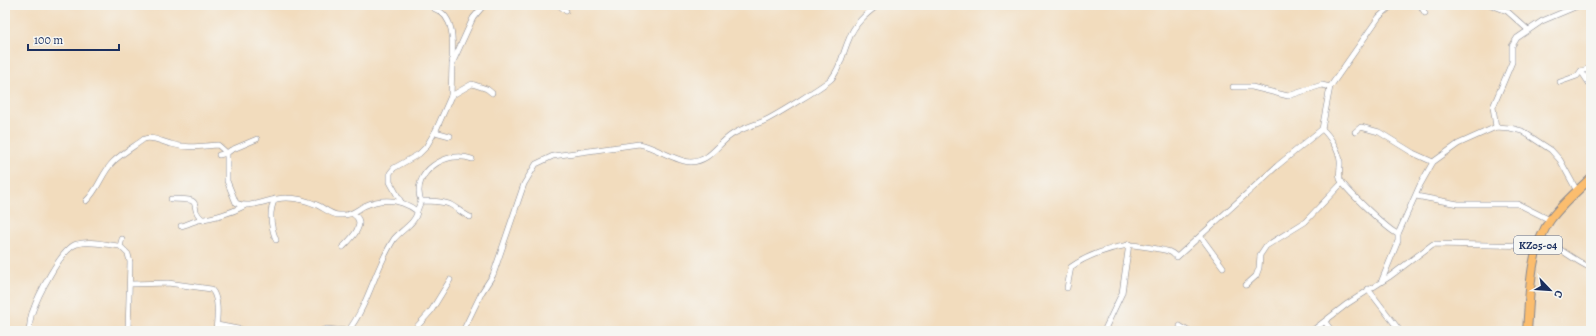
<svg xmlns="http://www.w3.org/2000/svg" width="1596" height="336" font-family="Alegreya,serif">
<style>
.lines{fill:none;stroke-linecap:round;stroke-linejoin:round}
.street-casing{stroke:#86868e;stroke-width:6}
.primary-casing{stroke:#86868e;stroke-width:10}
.street{stroke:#fff;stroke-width:5}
.primary{stroke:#fbbd6e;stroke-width:8}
.labels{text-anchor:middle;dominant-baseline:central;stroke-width:4;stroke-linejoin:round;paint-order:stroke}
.shield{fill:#f6f6f2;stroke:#5d6b8a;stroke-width:1}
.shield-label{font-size:11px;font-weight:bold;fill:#1b2f5e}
</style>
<rect width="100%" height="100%" fill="#f6f6f2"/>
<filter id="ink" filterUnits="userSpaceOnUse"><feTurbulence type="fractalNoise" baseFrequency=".025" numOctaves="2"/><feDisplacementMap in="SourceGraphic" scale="8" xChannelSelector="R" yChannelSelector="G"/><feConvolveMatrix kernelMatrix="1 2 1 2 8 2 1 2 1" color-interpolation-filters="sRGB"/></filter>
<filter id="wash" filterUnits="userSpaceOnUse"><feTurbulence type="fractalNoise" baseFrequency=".012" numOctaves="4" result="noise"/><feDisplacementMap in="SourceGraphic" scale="16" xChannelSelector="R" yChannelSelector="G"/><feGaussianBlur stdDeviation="0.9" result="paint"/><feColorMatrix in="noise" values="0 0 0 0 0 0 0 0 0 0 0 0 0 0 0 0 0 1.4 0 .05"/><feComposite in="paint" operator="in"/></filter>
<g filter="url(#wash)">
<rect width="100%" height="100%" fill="#f2dcbd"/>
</g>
<g filter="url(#ink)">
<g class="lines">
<g class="street-casing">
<g id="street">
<polyline points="559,5 566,11"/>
<polyline points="1420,5 1425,13"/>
<polyline points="1491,5 1507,11 1527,29"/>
<path d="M435,9C455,16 453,43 452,61"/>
<polyline points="1591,68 1581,71 1591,86"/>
<polyline points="1560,82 1577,76 1581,71"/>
<polyline points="1233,87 1252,87 1288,96 1322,85 1330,87"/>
<polyline points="451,96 472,84 487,89 492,93"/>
<polyline points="1496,127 1493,107 1512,62 1512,46 1517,38 1542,21 1580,5"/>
<polyline points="1322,129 1330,87 1379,17 1392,5"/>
<path d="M1322,129C1330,136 1339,151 1340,161C1341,167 1338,172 1340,179C1344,188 1389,231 1398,234"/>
<polyline points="435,132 450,136"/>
<polyline points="1355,132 1361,127 1379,132 1413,153 1433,162"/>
<path d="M257,139L231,150L227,153V181L236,203C251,210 270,197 287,198C297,198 308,201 317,205C324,208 331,215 339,215C351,216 355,211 364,206C382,198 401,199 417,211C417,222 400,231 394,239C375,268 369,304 348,331L326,329L321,331"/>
<polyline points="1416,196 1458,204 1518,204 1550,220"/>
<path d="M171,199C210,199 185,205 203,220"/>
<path d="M275,199C268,212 271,227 276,240"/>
<path d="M86,201C99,189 101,174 113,162C122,153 135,146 144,139C153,136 162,142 171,144C187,149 202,146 218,145L227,153L219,155"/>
<path d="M421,201C410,173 447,149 472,159"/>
<polyline points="401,202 390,182 390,173 394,168 419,154 426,147 436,130 451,96 452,64 473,18 484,5"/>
<path d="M417,211L421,201C429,201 444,201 451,205C458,209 463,214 470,217"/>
<path d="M181,226C187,225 193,221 199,220C215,217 229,214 244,206"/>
<polyline points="1201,237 1223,267"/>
<path d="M1541,238C1559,247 1573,260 1591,268"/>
<polyline points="120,246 122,239"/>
<path d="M343,247C351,239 368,223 353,214"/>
<polyline points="1382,280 1398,241 1398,234 1420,185 1433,162 1458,144 1496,127 1510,128 1522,131 1551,150 1560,160 1577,191"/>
<path d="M131,284L168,283L211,289C220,298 217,319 216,331"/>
<polyline points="1246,285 1256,276 1259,268 1260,255 1266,246 1305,222 1342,183"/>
<path d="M1067,288L1071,267C1086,256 1109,248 1128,245C1131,244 1167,250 1170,252C1173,253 1175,256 1177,257L1277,166L1322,129"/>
<polyline points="1368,289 1400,331"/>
<polyline points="1325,322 1332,331"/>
<polyline points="217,325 248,331"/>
<polyline points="1180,326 1188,331"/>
<path d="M29,331C30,325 30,318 32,313C37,298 61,248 77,244C90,240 106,245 120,246L128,254L130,262L128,331"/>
<polyline points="413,331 431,311 450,280"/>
<path d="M463,331L482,292L493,275L524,184L536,164L553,156L639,144C656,147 676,162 691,162C710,161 716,146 730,136C741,128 753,126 766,120C776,115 826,85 832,78C841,67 843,52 849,39C854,24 866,14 878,5"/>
<polyline points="1104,331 1122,293 1129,244"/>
<polyline points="1312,331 1347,304 1389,277 1433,244 1538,246"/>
</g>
</g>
<g class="primary-casing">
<path id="primary" d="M1527,331C1530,295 1529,251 1550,220C1562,204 1577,191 1591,178"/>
</g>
<use href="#street" class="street"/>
<use href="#primary" class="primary"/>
</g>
</g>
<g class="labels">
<rect class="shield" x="1514" y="236" width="48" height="18" rx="3"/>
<g class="shield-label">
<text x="1538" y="245">KZ05-04</text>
</g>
</g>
<rect width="1596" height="336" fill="none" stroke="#f6f6f2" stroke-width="20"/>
<g transform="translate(1550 290) rotate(115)" stroke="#f6f6f2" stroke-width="3" paint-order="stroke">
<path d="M0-3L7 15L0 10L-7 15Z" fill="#1b2f5e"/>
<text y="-6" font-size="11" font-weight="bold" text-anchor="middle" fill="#1b2f5e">С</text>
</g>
<path d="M28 44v6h91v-6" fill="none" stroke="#1b2f5e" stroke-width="2"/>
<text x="34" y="44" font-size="12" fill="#1b2f5e" stroke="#f6f6f2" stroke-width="3" paint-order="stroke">100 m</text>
</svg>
